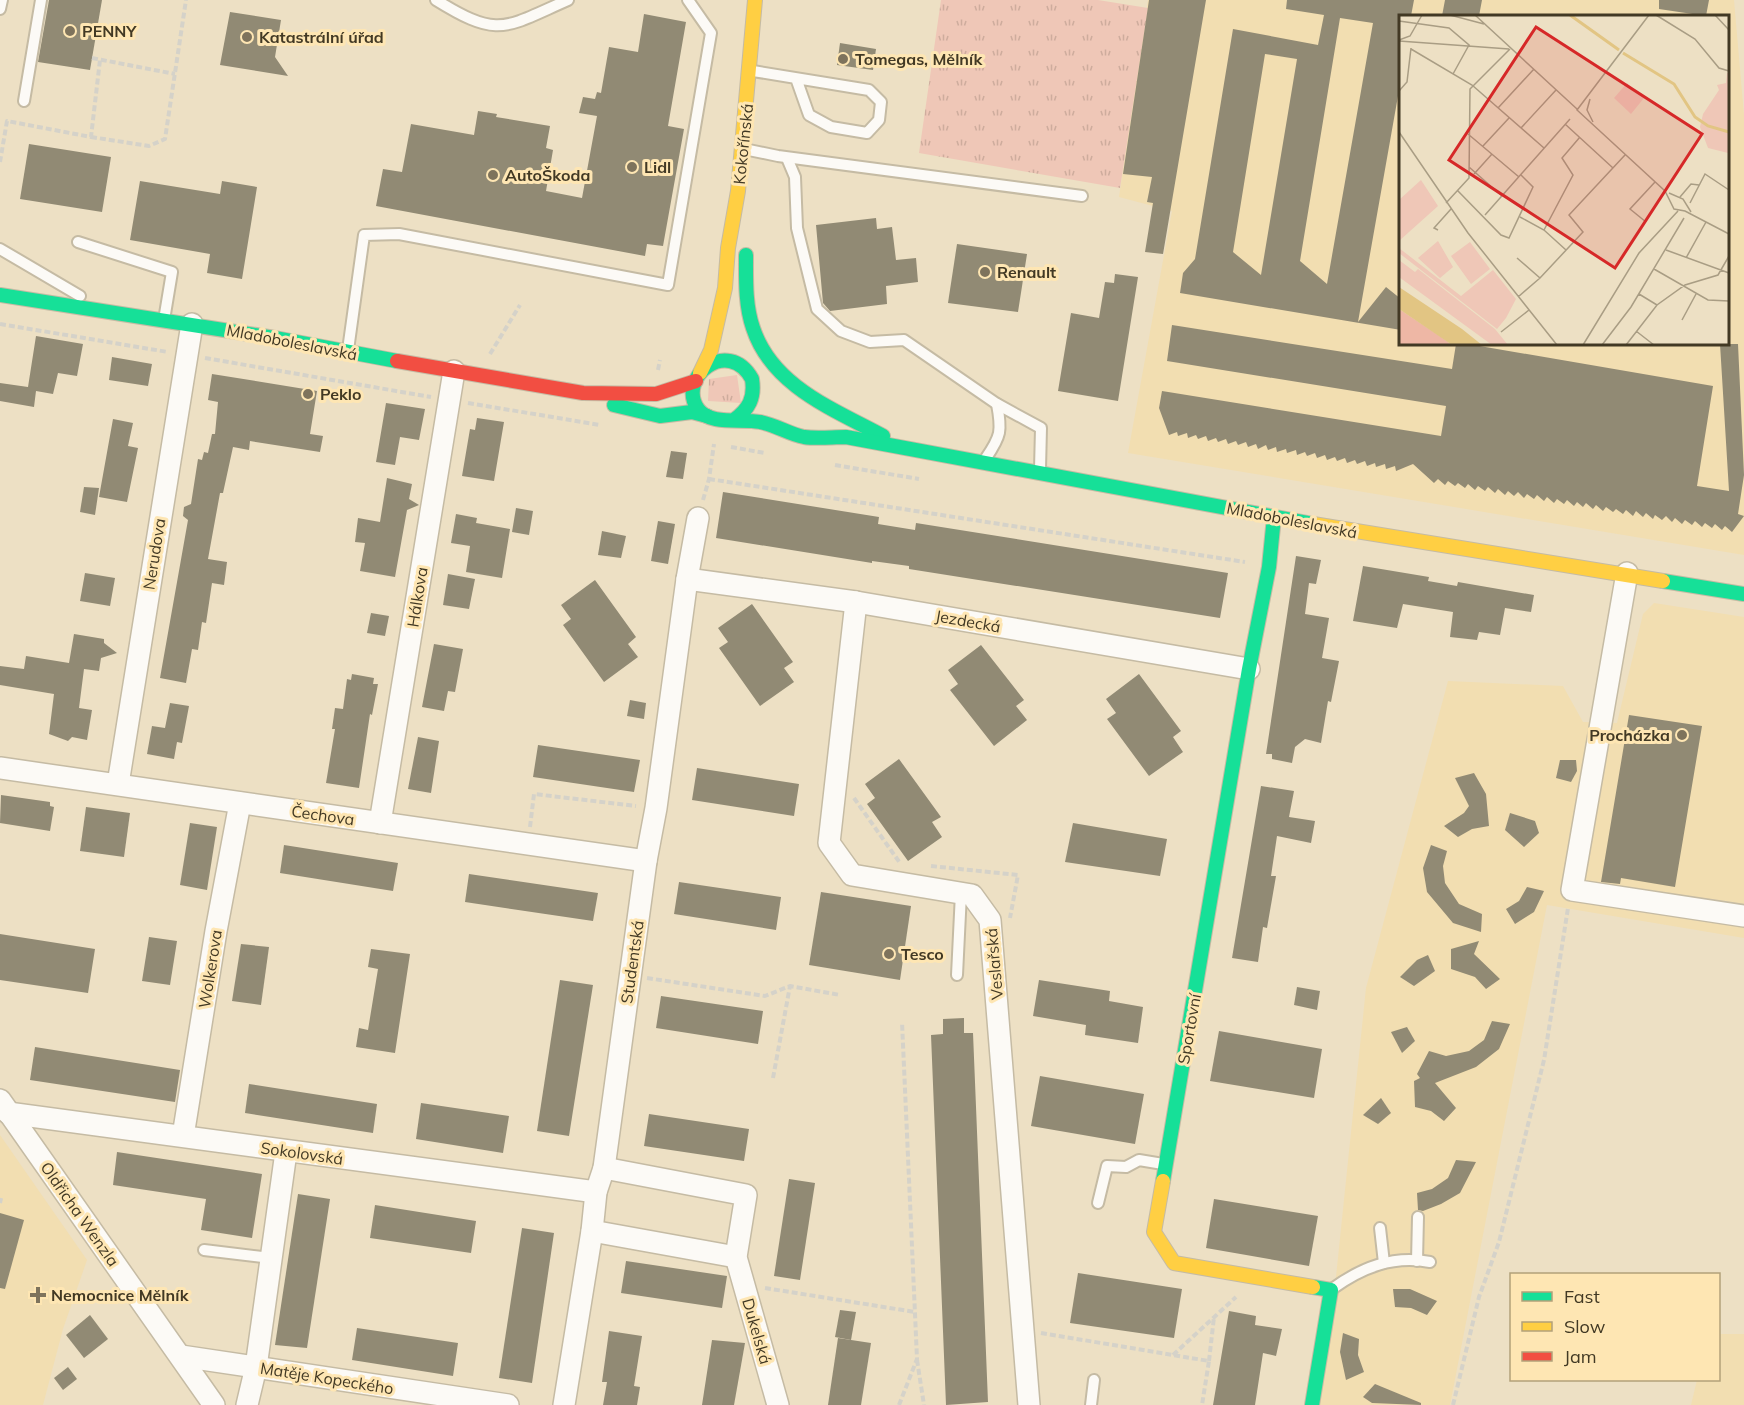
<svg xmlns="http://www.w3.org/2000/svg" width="1744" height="1405" font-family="Mulish,sans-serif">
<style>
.built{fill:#f2deb1;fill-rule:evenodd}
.grass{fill:url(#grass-tufts)}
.building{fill:#918a74;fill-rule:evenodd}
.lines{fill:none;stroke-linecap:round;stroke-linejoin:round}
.lane-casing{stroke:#c5bba4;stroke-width:14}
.street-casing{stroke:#c5bba4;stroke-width:24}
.fast-casing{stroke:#c5bba4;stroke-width:16}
.slow-casing{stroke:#c5bba4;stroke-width:16}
.jam-casing{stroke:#c5bba4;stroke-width:16}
.path{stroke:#d5d2c9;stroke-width:4;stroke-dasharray:6 3;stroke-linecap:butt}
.lane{stroke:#fcfaf6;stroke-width:10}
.street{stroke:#fcfaf6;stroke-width:21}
.fast{stroke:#16e098;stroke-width:14}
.slow{stroke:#ffcf43;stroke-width:14}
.jam{stroke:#f24e42;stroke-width:14}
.poi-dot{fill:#7e735c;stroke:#fee6b3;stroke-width:2}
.labels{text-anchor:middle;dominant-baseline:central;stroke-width:6;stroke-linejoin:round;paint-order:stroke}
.poi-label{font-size:16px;font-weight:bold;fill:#423924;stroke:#fee6b3;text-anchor:start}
.street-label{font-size:16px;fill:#423924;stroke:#fee6b3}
.inset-river{fill:none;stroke:#e2c583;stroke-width:3}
.inset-road{fill:none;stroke:#a99d84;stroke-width:1.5}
.view{fill:#d62828;fill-opacity:0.15;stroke:#d62828;stroke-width:3}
.inset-edge{fill:none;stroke:#423924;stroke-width:3}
</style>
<defs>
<pattern id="grass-tufts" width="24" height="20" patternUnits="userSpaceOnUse" patternTransform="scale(1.5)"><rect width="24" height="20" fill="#efc7b7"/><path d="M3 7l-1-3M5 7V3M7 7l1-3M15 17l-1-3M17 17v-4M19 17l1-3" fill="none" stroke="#ceac9d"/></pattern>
</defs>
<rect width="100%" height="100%" fill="#ede0c4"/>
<g class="built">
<path d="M1148,0H1734L1744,115V555L1128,453L1172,211L1119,197ZM1400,16H1728V344H1400Z"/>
<polygon points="1654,603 1744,617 1744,938 1547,905 1450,1405 1317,1405 1334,1296 1366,988 1448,681 1563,686 1583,722 1617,723 1643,614"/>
<polygon points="0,1135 87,1260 63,1329 43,1405 0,1405"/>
<polygon points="1719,1334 1744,1334 1744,1405 1691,1405 1697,1380 1718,1380"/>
</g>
<g class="grass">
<polygon points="941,0 1098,0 1148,8 1120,188 919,153"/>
<polygon points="737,375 741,403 708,401 709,379"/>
</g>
<g class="building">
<polygon points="49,0 102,0 90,70 38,62"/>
<polygon points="1149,0 1206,0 1163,254 1145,252 1153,203 1147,202 1152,177 1123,174"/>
<path d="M1287,0H1414L1411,16H1401V79L1358,322L1386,287L1401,299V330L1180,293L1183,273L1195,259L1233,29L1318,45L1324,15L1286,9ZM1340,18L1373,23L1327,284L1300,261ZM1265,54L1297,59L1261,275L1233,252Z"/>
<polygon points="1445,0 1482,0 1479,16 1442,16"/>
<polygon points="1659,0 1709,0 1706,16 1659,9"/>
<polygon points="230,12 281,20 275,57 288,76 220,65"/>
<polygon points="644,14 686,22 668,126 684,129 663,246 647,244 645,256 376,206 383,169 402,172 411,124 474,135 478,111 497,114 496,117 550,126 546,148 553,150 546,191 582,198 597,116 579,113 583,97 595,99 597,92 601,93 609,47 638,52"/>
<polygon points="840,43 876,49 873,70 837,65"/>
<polygon points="29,144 111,157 102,212 20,199"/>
<polygon points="140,181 220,194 222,181 257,187 242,279 207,273 210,254 130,240"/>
<polygon points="876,218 877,229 892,227 896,260 916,258 918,282 886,286 887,304 830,311 823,303 816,225"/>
<polygon points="957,244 1027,254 1018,312 948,303"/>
<polygon points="1115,274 1138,277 1118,401 1058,391 1071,313 1099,318 1105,282 1114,283"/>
<polygon points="1172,325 1452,369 1456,344 1468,344 1713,386 1697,486 1729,491 1720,344 1738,344 1744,475 1738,514 1744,516 1732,532 1725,526 1722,530 1715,524 1712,528 1705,523 1702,527 1695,521 1692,525 1685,520 1682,524 1675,518 1672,522 1666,516 1662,520 1655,515 1653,519 1646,513 1643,517 1636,511 1633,516 1626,510 1623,514 1616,509 1613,512 1606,507 1603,511 1596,505 1593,509 1586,503 1583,507 1577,502 1574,506 1567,500 1564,504 1557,499 1554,503 1547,497 1544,501 1537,495 1534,499 1527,494 1524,498 1518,492 1514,496 1508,491 1505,495 1498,489 1495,493 1488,487 1485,491 1478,486 1475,490 1468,484 1465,488 1458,483 1455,486 1448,481 1445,485 1438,479 1434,483 1413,464 1396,471 1395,466 1386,469 1385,464 1376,467 1375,463 1367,466 1365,461 1357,464 1355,460 1347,463 1345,458 1337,461 1335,457 1327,460 1325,455 1317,458 1315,453 1307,456 1305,452 1297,455 1296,450 1287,453 1286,449 1277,452 1276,447 1268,450 1266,445 1258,449 1256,444 1248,447 1246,442 1238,445 1236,441 1228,444 1226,439 1218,442 1216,438 1208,441 1206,436 1198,439 1196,435 1188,438 1187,433 1178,436 1177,432 1169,435 1159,408 1162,391 1441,436 1446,406 1167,361"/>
<polygon points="36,336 83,344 77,376 58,373 53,394 36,391 34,407 0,401 0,383 28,387"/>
<polygon points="112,357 152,364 148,386 109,380"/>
<polygon points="212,374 317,391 310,434 323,436 320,452 250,441 249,450 233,447 223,493 220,493 208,559 227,562 224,585 212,583 206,623 202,622 198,650 192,649 186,683 160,678 188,520 183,516 184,507 191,504 198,459 202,460 204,452 208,453 212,434 215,434 218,402 208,400"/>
<polygon points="386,403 425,409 419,440 400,437 395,465 376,462"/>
<polygon points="477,418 504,422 494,481 462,476 470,429 475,430"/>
<polygon points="113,419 133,423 128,446 138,448 127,502 99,497"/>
<polygon points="671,451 687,453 683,479 666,477"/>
<polygon points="387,478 412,484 409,499 419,505 407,510 395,577 360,571 365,543 355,542 358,518 380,522"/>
<polygon points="84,487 99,488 95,515 80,512"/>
<polygon points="723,492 879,517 878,524 915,530 916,523 1228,573 1220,618 909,569 909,566 872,561 872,563 716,538"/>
<polygon points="516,508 533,511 529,535 512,532"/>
<polygon points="456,514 477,518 476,523 510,529 502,578 466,572 470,546 451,543"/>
<polygon points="658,521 675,524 668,564 651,561"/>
<polygon points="602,531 626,536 621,558 598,555"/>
<polygon points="1296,556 1321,560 1316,584 1309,583 1305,614 1329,618 1322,658 1339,661 1331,702 1328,701 1321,743 1305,739 1295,747 1292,763 1272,759 1272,754 1266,754"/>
<polygon points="1363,566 1429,577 1428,581 1457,586 1458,582 1534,595 1531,612 1505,608 1500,635 1479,632 1477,640 1450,637 1453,612 1403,604 1397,628 1353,621"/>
<polygon points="85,573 115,578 110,606 80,601"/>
<polygon points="448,574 475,579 469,609 443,605"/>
<polygon points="595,580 636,637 628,644 638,657 604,682 563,625 571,619 561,605"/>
<polygon points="752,604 793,662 784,668 794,682 760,706 719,648 728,642 718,628"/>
<polygon points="371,613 389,616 385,636 367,633"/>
<polygon points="74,634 104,639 104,643 117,653 101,658 99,671 84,669 79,708 92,710 87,740 72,737 68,741 49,734 54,694 0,685 0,666 24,669 26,656 69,663"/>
<polygon points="434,644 463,649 455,692 448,691 444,711 422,707"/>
<polygon points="981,645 1024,700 1016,706 1027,720 994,746 950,690 958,684 948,670"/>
<polygon points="352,674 374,678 373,684 378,684 372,715 370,714 359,788 326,783 335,729 332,729 335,708 343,709 347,679 351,680"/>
<polygon points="1139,674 1181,731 1173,737 1183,752 1149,776 1107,719 1116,713 1106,699"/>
<polygon points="630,700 646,703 644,719 627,716"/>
<polygon points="170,703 189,706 182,743 177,742 174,759 147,754 152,726 165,728"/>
<polygon points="1629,715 1702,726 1675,887 1621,878 1620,884 1601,882"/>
<polygon points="418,737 439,741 431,793 408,789"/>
<polygon points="538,745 640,760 634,792 533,777"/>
<polygon points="899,759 941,817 932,822 942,837 908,861 867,804 875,798 865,784"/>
<polygon points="1560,760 1576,760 1577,771 1571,782 1556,778"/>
<polygon points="697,768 799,784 794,816 692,800"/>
<polygon points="1474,773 1486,794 1489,826 1472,829 1458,837 1444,826 1464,813 1469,806 1455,778"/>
<polygon points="1261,786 1294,791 1289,817 1315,821 1311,843 1277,836 1271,876 1276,876 1267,928 1263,927 1258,962 1232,958"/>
<polygon points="1,795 50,802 50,806 54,807 50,831 0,823"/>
<polygon points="86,807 130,813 124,857 80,851"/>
<polygon points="1510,813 1535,821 1539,833 1524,847 1505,830"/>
<polygon points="190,823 217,827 207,890 180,885"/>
<polygon points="1073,823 1167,839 1160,876 1065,862"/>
<polygon points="284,845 398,863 393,891 280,873"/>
<polygon points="1431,845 1447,851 1443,866 1445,883 1459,904 1482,914 1481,932 1453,923 1427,892 1423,868"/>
<polygon points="469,874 598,893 593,921 465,902"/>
<polygon points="679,882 781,897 776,930 674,914"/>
<polygon points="1527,887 1544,891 1534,912 1515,924 1506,909 1519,901"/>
<polygon points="821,892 911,906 900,980 809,965"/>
<polygon points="0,934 95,949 88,993 0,980"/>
<polygon points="149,937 177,941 170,985 142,981"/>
<polygon points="1479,941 1474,954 1500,979 1486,989 1475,977 1451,969 1451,949"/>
<polygon points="241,944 269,947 261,1005 232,1001"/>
<polygon points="371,949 410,954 395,1053 356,1047 359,1028 368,1030 378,969 368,967"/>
<polygon points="1428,955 1435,971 1414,986 1400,977 1417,960"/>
<polygon points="560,980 593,985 569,1136 537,1131"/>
<polygon points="1039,980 1110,991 1109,1001 1143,1007 1138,1043 1085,1035 1086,1025 1033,1016"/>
<polygon points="1297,987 1320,991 1317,1010 1294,1005"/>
<polygon points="661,996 763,1011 758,1044 656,1028"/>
<polygon points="964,1018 964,1033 973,1033 988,1402 946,1405 931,1035 943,1034 943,1019"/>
<polygon points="1492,1021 1510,1024 1499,1049 1476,1067 1435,1083 1456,1108 1444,1121 1431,1111 1415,1107 1414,1081 1420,1078 1417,1074 1429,1051 1446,1056 1469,1051 1484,1040"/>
<polygon points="1407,1027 1415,1041 1402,1053 1391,1032"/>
<polygon points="1219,1031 1322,1049 1314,1098 1210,1081"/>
<polygon points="35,1047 180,1070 175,1102 30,1080"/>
<polygon points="1040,1076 1144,1094 1135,1144 1031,1126"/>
<polygon points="249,1084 377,1104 373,1133 245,1113"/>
<polygon points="1381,1098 1391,1113 1378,1124 1363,1115"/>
<polygon points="421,1103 509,1116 503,1153 416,1139"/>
<polygon points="649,1114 749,1129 744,1161 644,1146"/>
<polygon points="117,1152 262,1174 252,1238 201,1230 206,1199 113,1185"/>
<polygon points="1456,1160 1476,1162 1460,1193 1441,1204 1423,1211 1418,1210 1417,1193 1432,1189 1448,1178"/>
<polygon points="789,1179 815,1183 800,1280 774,1276"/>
<polygon points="298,1194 330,1199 307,1348 275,1345"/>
<polygon points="1214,1199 1318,1216 1309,1266 1206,1248"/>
<polygon points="375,1205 476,1221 471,1253 370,1238"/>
<polygon points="0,1213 24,1220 5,1289 0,1288"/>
<polygon points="522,1228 554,1233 532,1383 499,1378"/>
<polygon points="626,1261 727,1276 722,1308 621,1293"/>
<polygon points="1078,1273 1182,1289 1174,1338 1070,1323"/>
<polygon points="1393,1289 1410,1289 1437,1301 1427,1315 1411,1308 1395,1307"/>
<polygon points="840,1310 856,1312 851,1340 835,1337"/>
<polygon points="1229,1311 1256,1316 1255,1325 1282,1329 1276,1356 1263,1353 1255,1405 1213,1405"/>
<polygon points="90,1315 108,1339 84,1358 66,1335"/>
<polygon points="357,1328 458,1343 453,1376 352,1360"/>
<polygon points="609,1331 642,1336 634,1386 640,1387 637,1405 603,1405 607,1382 602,1382"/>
<polygon points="1343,1333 1359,1339 1358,1355 1364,1372 1346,1380 1340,1352"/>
<polygon points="838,1338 871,1343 861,1405 828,1405"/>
<polygon points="712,1340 745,1343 734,1405 702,1405"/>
<polygon points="68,1367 77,1379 63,1390 54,1378"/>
<polygon points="1375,1384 1421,1403 1421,1405 1372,1403 1363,1397"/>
</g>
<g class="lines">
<g class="lane-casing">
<g id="lane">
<path d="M436,0C499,39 504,28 568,0"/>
<polyline points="0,9 2,0"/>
<polyline points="753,71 869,90 881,102 879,120 867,133 831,127 809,115 797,81"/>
<polyline points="24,101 41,0"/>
<polyline points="744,149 778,156 1082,196"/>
<polyline points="787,158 795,177 797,228 817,309 841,331 870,342 904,340 997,404 1041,428 1040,469"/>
<polyline points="78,242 172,272 164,320"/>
<polyline points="0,249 80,296"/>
<polyline points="348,350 364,235 399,234 668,285 711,33 688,0"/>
<path d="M986,458C1001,436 1002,431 997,404"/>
<polyline points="957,975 961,893"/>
<polyline points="1098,1203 1107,1166 1126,1167 1139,1160 1163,1164"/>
<polyline points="1380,1228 1384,1263"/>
<polyline points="204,1250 271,1258"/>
<polyline points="1417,1261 1418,1217"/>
<path d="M1332,1289C1361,1268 1392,1255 1430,1262"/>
<polyline points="1091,1405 1094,1380"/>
</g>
</g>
<g class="street-casing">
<g id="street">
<polyline points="1627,573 1572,890 1744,916"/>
<polyline points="687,579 856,602 1249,669"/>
<polyline points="856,602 829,843 852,875 972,895 990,920 1029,1405"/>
<polyline points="0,768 646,861"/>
<polyline points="118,784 192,324"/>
<polyline points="380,823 454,371"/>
<polyline points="0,1100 214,1405"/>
<polyline points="8,1113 596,1192"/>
<polyline points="183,1136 216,931 240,803"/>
<polyline points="604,1168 746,1195 736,1257 778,1405"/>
<polyline points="592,1231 736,1257"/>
<polyline points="181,1356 508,1405"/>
<polyline points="247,1405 256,1367 286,1152"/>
<polyline points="564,1405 592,1231 596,1192 604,1168 646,861 656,808 687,579 698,518"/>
</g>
</g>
<g class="fast-casing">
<g id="fast">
<path d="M746,255C746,279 745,305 753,328C772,386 833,409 883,436"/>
<polyline points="0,295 275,338 397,361"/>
<polyline points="614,405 660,416 692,412 707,416"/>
<path d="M734,420C749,409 755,398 752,379C728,336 676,378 698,409C710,426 743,418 760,422C776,425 789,434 804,437C818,439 832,437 846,437L1313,524"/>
<polyline points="1663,581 1744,594"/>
<polyline points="1163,1181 1249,669 1269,567 1274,517"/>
<polyline points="1312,1405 1331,1290 1313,1287"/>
</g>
</g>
<g class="slow-casing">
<g id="slow">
<polyline points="700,373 711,350 725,288 728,248 738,191 755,0"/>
<polyline points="1313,524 1663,581"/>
<polyline points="1163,1181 1154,1232 1174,1263 1313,1287"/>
</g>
</g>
<g class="jam-casing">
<polyline id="jam" points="397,361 583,393 656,394 696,381"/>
</g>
<g class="path">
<polyline points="92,58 175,74"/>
<polyline points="91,137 149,146 165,139 186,0"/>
<polyline points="0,162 7,121 91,137 100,60"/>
<polyline points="0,324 168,352"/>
<polyline points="490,354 520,305"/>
<polyline points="205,358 431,397"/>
<polyline points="658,370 660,360"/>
<polyline points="468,403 600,425"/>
<polyline points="731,447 765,453"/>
<polyline points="835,465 919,479"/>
<polyline points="709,479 1245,562"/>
<polyline points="703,500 709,479 714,444"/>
<polyline points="854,798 900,863"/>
<polyline points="530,827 534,794 636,806"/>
<polyline points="931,866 1018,875 1010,918"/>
<polyline points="647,978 765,996 790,986 840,995"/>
<polyline points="773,1078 790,986"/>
<polyline points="0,1203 1,1198"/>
<polyline points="765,1288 915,1312"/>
<polyline points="1041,1333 1209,1361 1202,1405"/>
<polyline points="1173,1355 1236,1297"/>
<polyline points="917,1360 924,1405"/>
<polyline points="1209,1361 1214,1317"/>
<polyline points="899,1405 917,1359 902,1022"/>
<polyline points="1453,1405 1479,1297 1499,1242 1544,1060 1568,908"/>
</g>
<use href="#lane" class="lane"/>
<use href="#street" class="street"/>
<use href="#fast" class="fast"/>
<use href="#slow" class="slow"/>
<use href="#jam" class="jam"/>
</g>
<g class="poi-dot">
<circle cx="70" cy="31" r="6"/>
<circle cx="247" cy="37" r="6"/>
<circle cx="843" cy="59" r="6"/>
<circle cx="632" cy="167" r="6"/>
<circle cx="493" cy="175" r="6"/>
<circle cx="985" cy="272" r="6"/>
<circle cx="308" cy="394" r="6"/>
<circle cx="1682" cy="735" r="6"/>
<circle cx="889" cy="954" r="6"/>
<path d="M35 1286h6v6h6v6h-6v6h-6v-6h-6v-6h6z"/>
</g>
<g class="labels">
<g class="poi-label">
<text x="82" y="31">PENNY</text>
<text x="259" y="37">Katastrální úřad</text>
<text x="855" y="59">Tomegas, Mělník</text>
<text x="644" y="167">Lidl</text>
<text x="505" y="175">AutoŠkoda</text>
<text x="997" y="272">Renault</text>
<text x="320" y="394">Peklo</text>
<text x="1670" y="735" text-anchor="end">Procházka</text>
<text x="901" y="954">Tesco</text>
<text x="51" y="1295">Nemocnice Mělník</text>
</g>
<g class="street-label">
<text transform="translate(743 144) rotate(-84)">Kokořínská</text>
<text transform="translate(292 342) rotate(11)">Mladoboleslavská</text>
<text transform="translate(1292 520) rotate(11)">Mladoboleslavská</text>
<text transform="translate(154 554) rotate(-81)">Nerudova</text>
<text transform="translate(417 597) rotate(-81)">Hálkova</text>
<text transform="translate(968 621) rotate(10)">Jezdecká</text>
<text transform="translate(323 815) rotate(8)">Čechova</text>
<text transform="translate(632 962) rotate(-82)">Studentská</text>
<text transform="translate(994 964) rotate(-95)">Veslařská</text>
<text transform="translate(210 969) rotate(-81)">Wolkerova</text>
<text transform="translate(1189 1029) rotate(-80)">Sportovní</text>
<text transform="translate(302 1153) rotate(8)">Sokolovská</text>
<text transform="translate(80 1214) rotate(55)">Oldřicha Wenzla</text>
<text transform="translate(757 1331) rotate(74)">Dukelská</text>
<text transform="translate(327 1378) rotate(9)">Matěje Kopeckého</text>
</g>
</g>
<g transform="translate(1399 15)">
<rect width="330" height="330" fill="#ede0c4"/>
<path d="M328,58H330L329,138L309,133L301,112L304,99L320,75L318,70L327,68ZM228,68L245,83L232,99L215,83ZM0,233L62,281L94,255L117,284L107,303L98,314L0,238ZM0,245L16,257L19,254L96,314L109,330H93L0,262Z" fill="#efc7b7"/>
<path d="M0,294L42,322L53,330H0Z" fill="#eeb7a5"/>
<path d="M22,165L39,191L0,226V185Z" fill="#efc7b7"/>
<path d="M39,226L54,252L41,263L19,243ZM71,227L91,254L72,269L52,241Z" fill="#efc7b7"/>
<path d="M0,272L63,314L83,330H53L0,294Z" fill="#e2c583"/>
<path class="inset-river" d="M171,0L220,35M224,38L275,69L296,102L309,111L330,117"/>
<path class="inset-road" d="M51,0L85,9M76,0L178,94M250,0L178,95L266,176L275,194L286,196L330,219M257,0L296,24L320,53L330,56M316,0L330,15M0,6L50,13L70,30L54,59M0,25L11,21L23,0M0,26L110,34M12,34L73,70L145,133M0,76L8,67L12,33M191,84L188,95L194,107M99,93L135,54M166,109L214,153M122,113L157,75M0,117L69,218L158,330M69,119L120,162M84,131L110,103M70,152L103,181M75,159L93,139M59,176L102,220L110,223L134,172L122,160M270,178L284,184L292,197M281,182L292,169L300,170M47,188L70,163L71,74L111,34M291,188L306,159L330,175M86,200L171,104M121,202L145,215L167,235M247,207L231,194L256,167M39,215L35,213L52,194M145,215L174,160L163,143L181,122M267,235L330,258M118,243L141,263L184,217L170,200L226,140M287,243L307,207M255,254L309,285L330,286M240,279L258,290M119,282L141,263M283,305L297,279M237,316L255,330M102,317L130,295M184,330L240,238L279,196M203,330L232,292L285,203M227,330L258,290L286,270L319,260L330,241"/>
<path class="view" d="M137,12L303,119L216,253L50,145Z"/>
<rect width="330" height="330" class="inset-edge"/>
</g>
<rect x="1510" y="1273" width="210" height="108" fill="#fee6b3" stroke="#b3a17a" stroke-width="1.5"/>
<rect x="1522" y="1292" width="30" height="9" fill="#16e098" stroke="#b3a17a" stroke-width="1.5"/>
<text x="1564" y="1303" font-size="18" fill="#423924">Fast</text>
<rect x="1522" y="1322" width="30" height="9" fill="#ffcf43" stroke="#b3a17a" stroke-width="1.5"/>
<text x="1564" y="1333" font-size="18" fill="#423924">Slow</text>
<rect x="1522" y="1352" width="30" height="9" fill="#f24e42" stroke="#b3a17a" stroke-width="1.5"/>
<text x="1564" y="1363" font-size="18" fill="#423924">Jam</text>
</svg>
